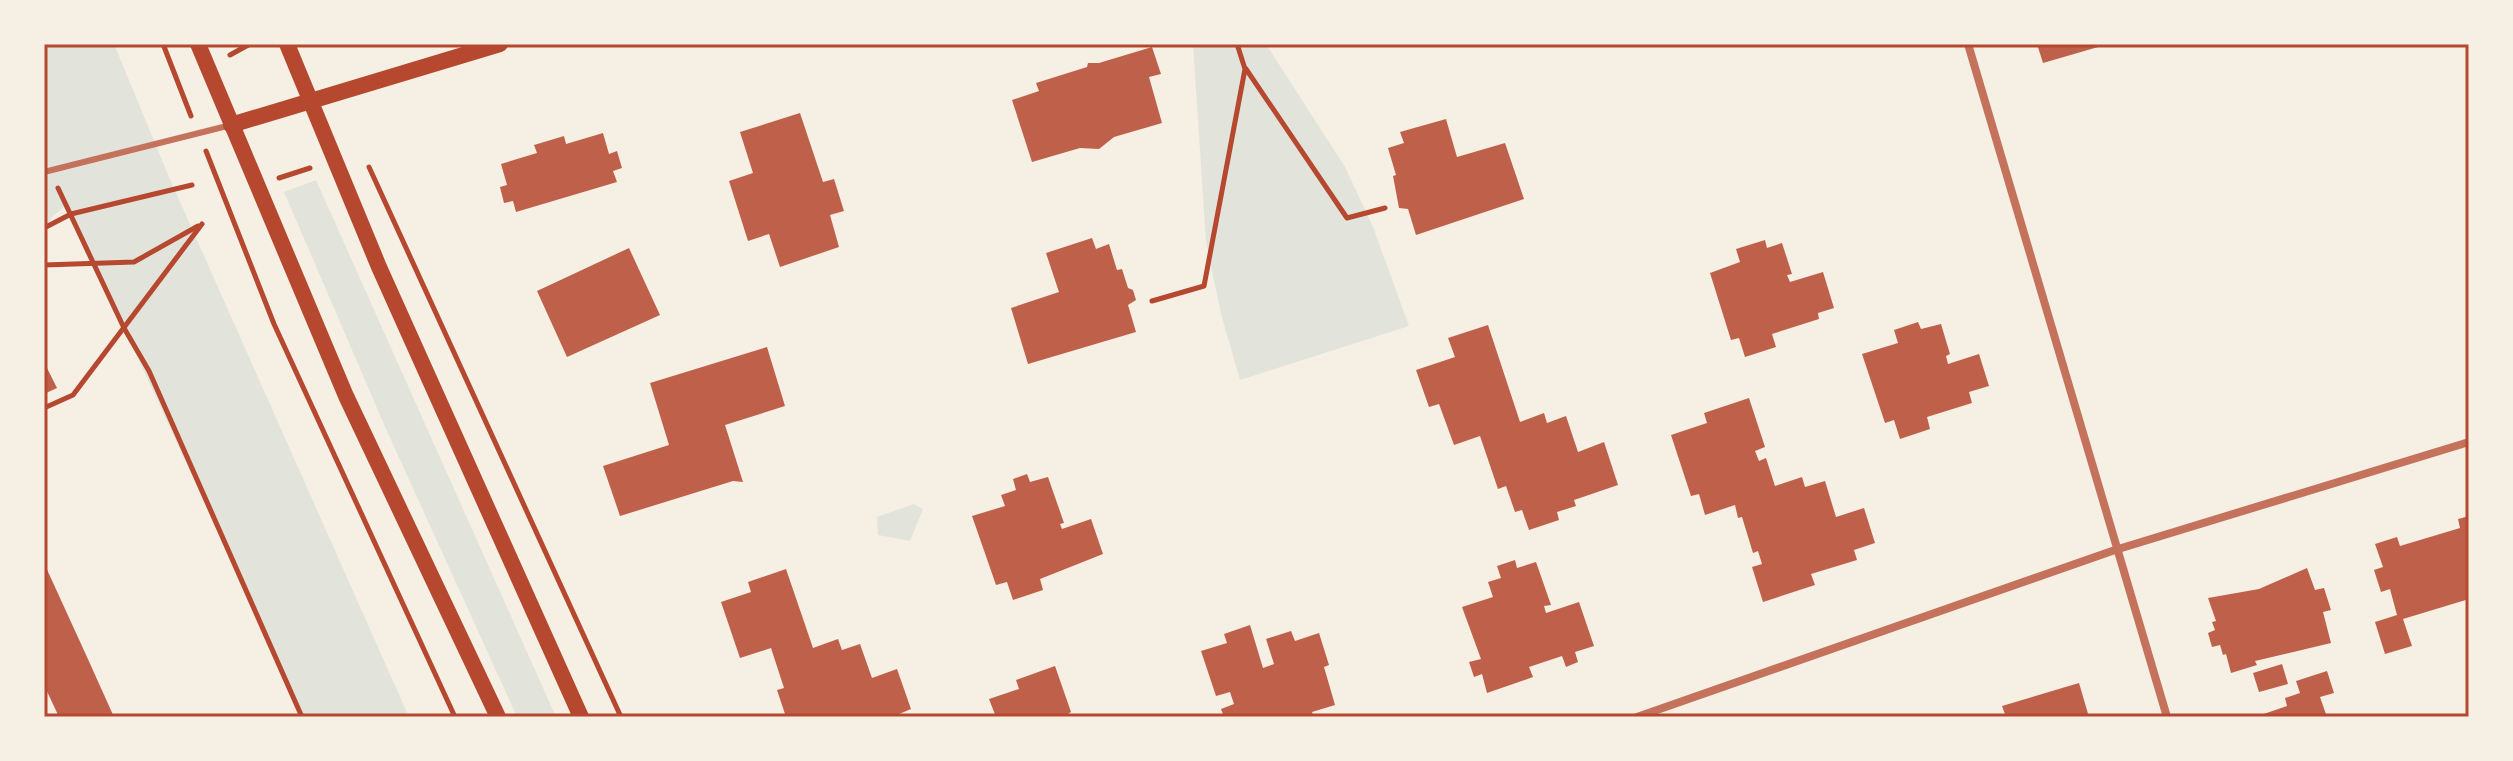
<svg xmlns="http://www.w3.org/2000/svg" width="2513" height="761" font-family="'Titillium Web',sans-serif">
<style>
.green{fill:#e2e4dc}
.building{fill:#bf614a}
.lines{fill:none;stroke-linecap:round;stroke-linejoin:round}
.path{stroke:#b5482f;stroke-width:5}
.service{stroke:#c5725c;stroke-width:6}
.minor{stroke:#c5725c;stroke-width:8}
.secondary{stroke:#b5482f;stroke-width:16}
.neatline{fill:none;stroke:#b5482f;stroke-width:3}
</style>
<rect width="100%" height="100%" fill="#f6efe4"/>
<g class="green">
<polygon points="44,44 114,44 169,177 409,717 303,717 67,204 52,217 44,233"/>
<polygon points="1193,44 1266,44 1345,167 1373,227 1409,326 1240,380 1221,314 1206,242"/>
<polygon points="316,180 556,717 517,717 386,429 284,192"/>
<polygon points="914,504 923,509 910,541 878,535 877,517"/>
</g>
<g class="building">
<polygon points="2037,44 2105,44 2105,45 2043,63"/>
<polygon points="1152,47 1161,74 1149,77 1162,123 1114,137 1099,149 1080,148 1032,162 1012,100 1039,91 1036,83 1087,67 1088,63 1099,63"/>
<polygon points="800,113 823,182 834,179 844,211 830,215 839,247 780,267 769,234 748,241 729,181 753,173 740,132"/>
<polygon points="1446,119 1457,157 1505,143 1524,199 1416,235 1408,209 1399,208 1393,176 1396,175 1388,148 1404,143 1400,132"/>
<polygon points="603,133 609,154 617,151 622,168 613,171 617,182 516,212 513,201 504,203 500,187 507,185 501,164 537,153 534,145 564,136 566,144"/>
<polygon points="1092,238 1096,249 1109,244 1117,270 1122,269 1128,288 1133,290 1136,300 1128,305 1136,332 1028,364 1011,308 1059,292 1046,253"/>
<polygon points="1765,240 1767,248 1782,243 1792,274 1787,275 1790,282 1823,272 1834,308 1818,313 1819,319 1772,334 1776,347 1745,357 1739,338 1731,340 1710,273 1740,262 1736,249"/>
<polygon points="629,248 660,315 567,357 537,291"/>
<polygon points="1918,322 1921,329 1941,324 1950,354 1946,356 1948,364 1979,354 1989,386 1969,392 1972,403 1927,417 1930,429 1900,439 1894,420 1885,423 1862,354 1898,343 1894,330"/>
<polygon points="1488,325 1520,422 1544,413 1547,423 1566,416 1578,452 1604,442 1618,485 1574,500 1576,506 1557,512 1559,520 1529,530 1522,510 1515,512 1506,486 1498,489 1480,436 1454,445 1439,404 1429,407 1416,370 1455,357 1448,338"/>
<polygon points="767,347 785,406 725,425 743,482 733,481 620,516 603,466 669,445 650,383"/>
<polygon points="47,368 57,388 44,394 44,369"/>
<polygon points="1749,398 1765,447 1755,451 1759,461 1766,458 1775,486 1802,477 1805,487 1825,481 1836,517 1864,508 1875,543 1854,550 1857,560 1811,574 1815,585 1763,602 1752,567 1762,564 1758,551 1753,553 1742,517 1738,518 1735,505 1705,515 1699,494 1691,496 1671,435 1707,423 1704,413"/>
<polygon points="1027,474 1030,482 1048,477 1064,523 1060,524 1062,529 1091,519 1103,554 1040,579 1043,590 1013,600 1007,582 996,585 972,516 1005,506 1001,495 1016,490 1013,479"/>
<polygon points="2469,516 2469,599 2403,619 2412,646 2385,654 2375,622 2397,615 2390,589 2381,592 2374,570 2383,567 2375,544 2397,537 2400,546 2460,528 2458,519"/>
<polygon points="1515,560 1517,568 1536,562 1551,605 1544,606 1546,613 1579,602 1594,646 1575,652 1578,662 1566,667 1562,656 1529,667 1533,677 1487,693 1482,674 1474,677 1469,662 1481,659 1462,607 1493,597 1488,582 1501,578 1497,566"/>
<polygon points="44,563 87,657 114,717 59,717 44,685"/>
<polygon points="2307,568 2315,590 2324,588 2331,610 2323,612 2331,643 2255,661 2257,665 2231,673 2226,654 2223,655 2220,645 2212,647 2208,633 2215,630 2212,622 2216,621 2208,598 2259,589"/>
<polygon points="786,569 813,648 838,639 842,650 860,644 872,678 897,669 911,709 892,717 786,717 777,690 784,688 771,648 740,658 721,602 751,592 748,582"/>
<polygon points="1250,625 1263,668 1274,664 1266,639 1291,631 1295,641 1319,633 1329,665 1324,667 1335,705 1312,712 1314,717 1224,717 1221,709 1234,704 1230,692 1216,696 1201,651 1227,643 1224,634"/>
<polygon points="2282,664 2288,684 2259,692 2253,673"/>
<polygon points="1055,666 1071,712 1063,717 996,717 989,699 1019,689 1016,680"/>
<polygon points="2327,671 2334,693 2320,697 2327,717 2255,717 2287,706 2285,698 2300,693 2296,681"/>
<polygon points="2079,683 2089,717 2006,717 2002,706"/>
</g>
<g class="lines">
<g class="path">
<polyline points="163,44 191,116"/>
<polyline points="230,55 250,44"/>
<polyline points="1246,69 1347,218 1385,208"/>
<polyline points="206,151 274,324 455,717"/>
<polyline points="369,167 621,717"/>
<polyline points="279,178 310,168"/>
<polyline points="58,188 124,328 149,371 302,717"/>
<polyline points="44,228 71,214 192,185"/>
<polyline points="44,265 134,262 198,226"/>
<polyline points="1152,301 1204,286 1245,69 1237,44"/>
<polyline points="44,408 73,395 202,224"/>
</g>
<polyline class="service" points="44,172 231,125"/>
<g class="minor">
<polyline points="1968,44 2167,717"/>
<polyline points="1637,717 2115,550 2469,442"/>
</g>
<g class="secondary">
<polyline points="198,44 346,396 498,717"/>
<polyline points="287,44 379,267 581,717"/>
<polyline points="231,125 500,44"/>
</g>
</g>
<rect width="2513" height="761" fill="none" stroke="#f6efe4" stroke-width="92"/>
<rect x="46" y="46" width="2421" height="669" class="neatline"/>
</svg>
